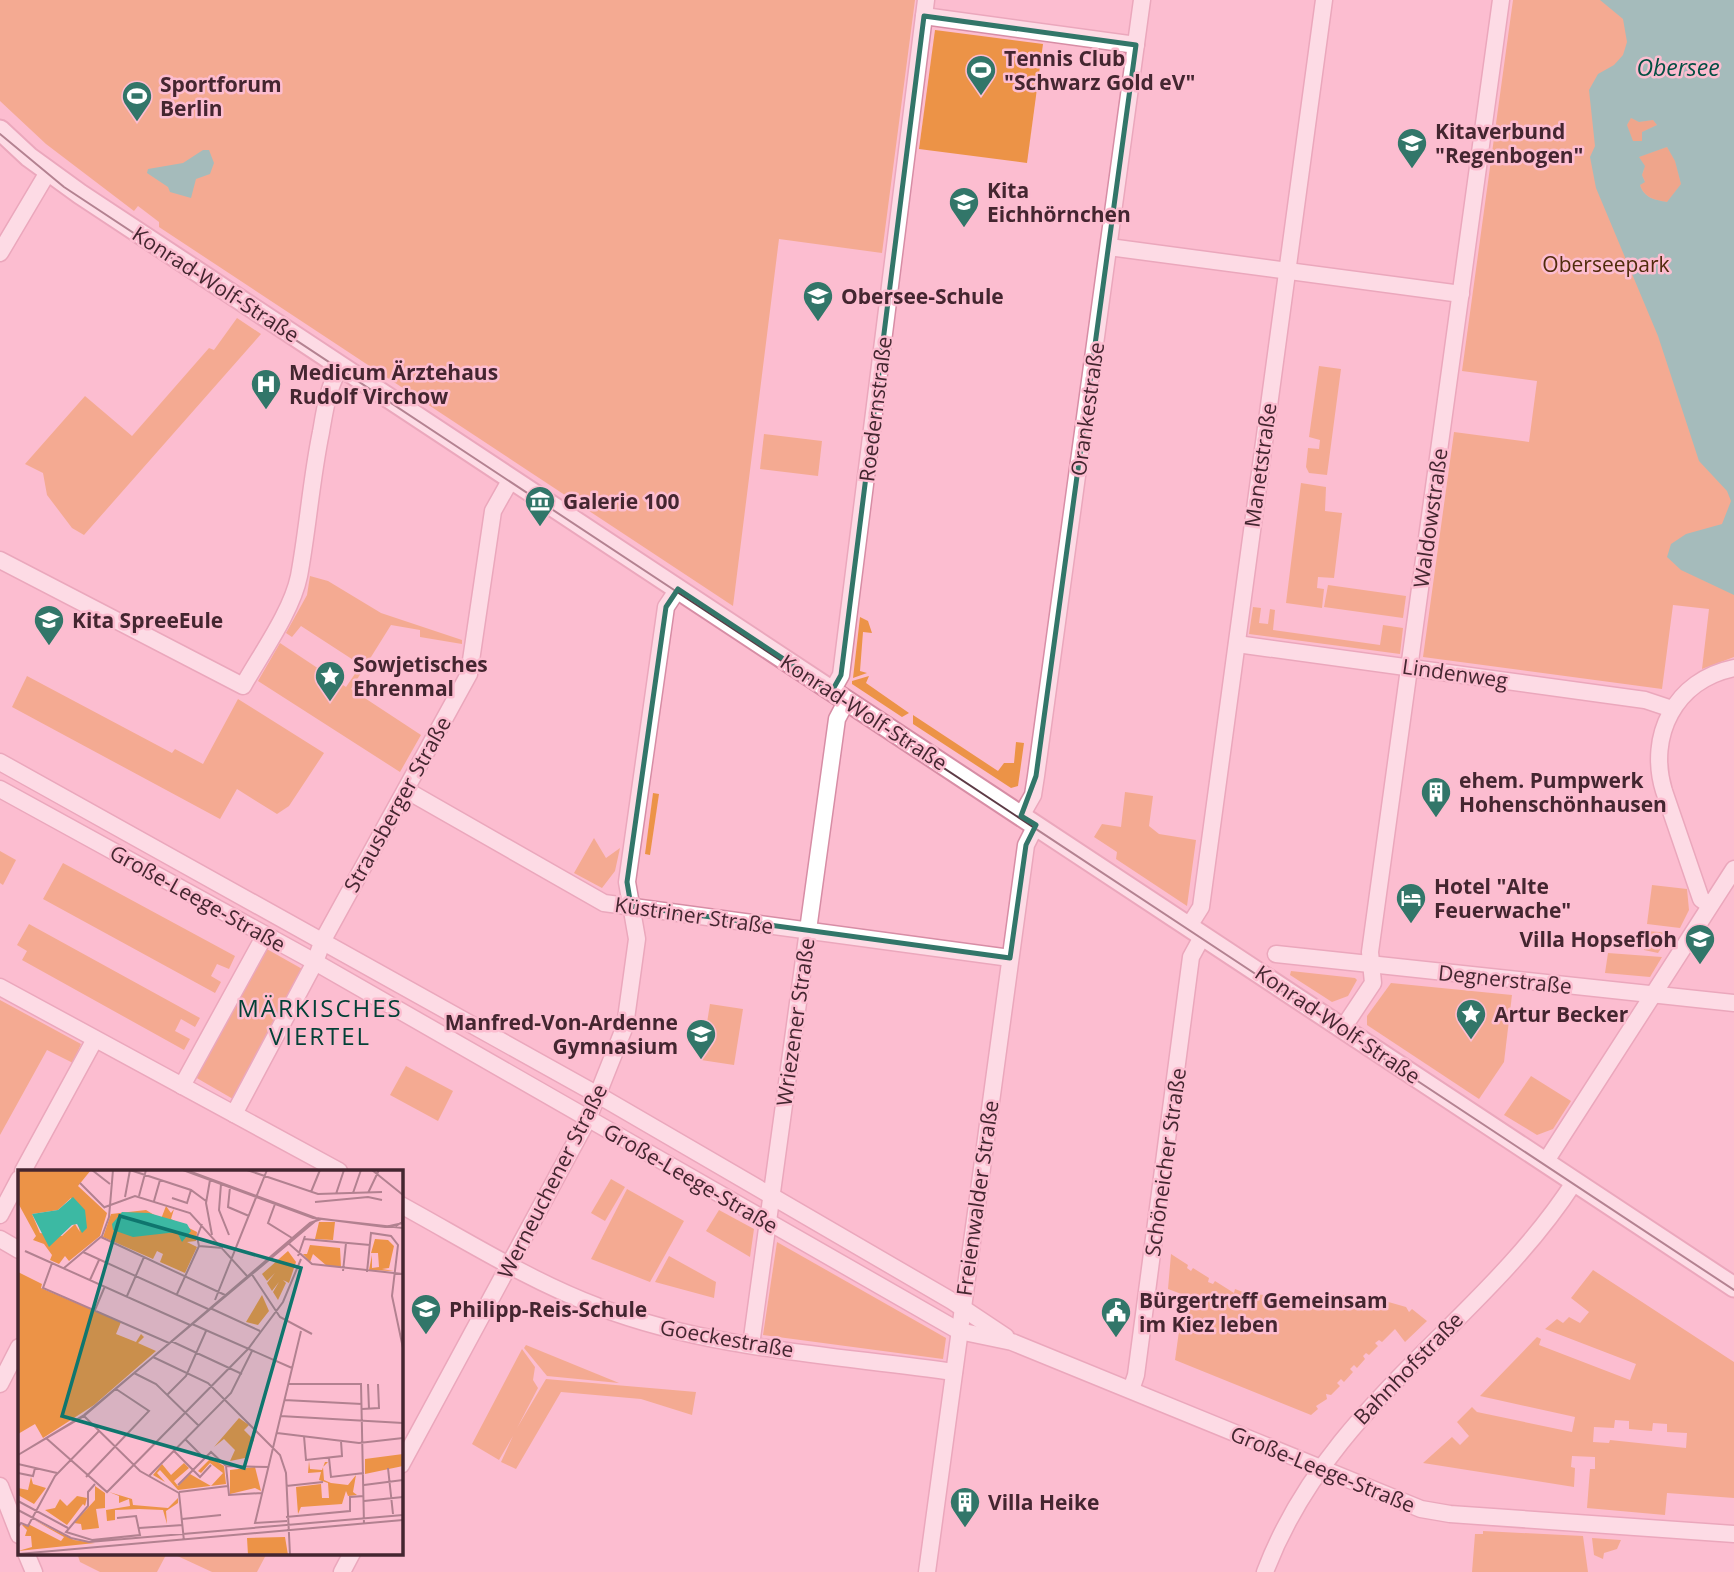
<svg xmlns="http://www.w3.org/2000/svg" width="1734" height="1572" font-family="'Open Sans',sans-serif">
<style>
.green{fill:#ec9347;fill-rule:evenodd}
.forest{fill:#e18839}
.water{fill:#3cb9a3;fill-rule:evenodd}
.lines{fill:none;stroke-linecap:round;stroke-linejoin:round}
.minor-casing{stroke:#d78da5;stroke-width:19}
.major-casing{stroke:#d78da5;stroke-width:23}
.minor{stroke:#fff;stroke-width:16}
.major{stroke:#fff;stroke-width:19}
.tram{stroke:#5d3b46;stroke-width:2}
.marked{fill:none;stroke:#327669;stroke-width:5;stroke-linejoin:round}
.labels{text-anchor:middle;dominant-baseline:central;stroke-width:5;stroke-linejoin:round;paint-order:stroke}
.poi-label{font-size:21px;font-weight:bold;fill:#442630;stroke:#fcbdd0;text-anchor:start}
.park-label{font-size:21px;fill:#4f2b0b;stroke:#fcbdd0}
.street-label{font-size:21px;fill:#442630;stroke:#fcbdd0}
.water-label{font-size:23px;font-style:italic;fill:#034f43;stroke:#fcbdd0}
.quarter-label{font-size:24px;letter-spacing:2px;fill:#034137;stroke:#fcbdd0}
.inset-road{fill:none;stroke:#b28190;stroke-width:2}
.view{fill:#0f766e;fill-opacity:0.15;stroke:#0f766e;stroke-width:3.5}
.inset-edge{fill:none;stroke:#442630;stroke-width:3.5}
</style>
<rect width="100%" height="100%" fill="#fcbdd0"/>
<g class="green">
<polygon points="0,0 915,0 882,253 779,239 733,606 159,227 159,222 138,206 134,211 46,144 0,101"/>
<polygon points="1513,0 1734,0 1734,657 1702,669 1709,609 1673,605 1662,689 1423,657 1454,432 1529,442 1537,381 1462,371"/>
<polygon points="935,30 1043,44 1027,163 919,149"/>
<polygon points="237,318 261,334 84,535 72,528 47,495 43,473 25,464 85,396 132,436 209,348 214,350"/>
<polygon points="1319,366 1341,369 1327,475 1309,473 1306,467 1308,448 1319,449 1320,440 1309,437"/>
<polygon points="764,434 822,441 818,476 760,469"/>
<polygon points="1301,483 1326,487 1325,511 1342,513 1334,578 1318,577 1317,588 1324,589 1322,608 1286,603"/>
<polygon points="310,576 328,581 381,613 462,640 462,644 420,637 420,630 391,625 351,689 421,735 400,772 258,681 280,643 346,687 361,665 301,626 292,637 286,633 307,595"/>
<polygon points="1328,585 1406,596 1403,618 1324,607"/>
<polygon points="1253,607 1261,608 1259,623 1268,624 1270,609 1275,610 1273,630 1380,645 1383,625 1403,628 1400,654 1249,634"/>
<polygon points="860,617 868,621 872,633 863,632 860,671 867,673 853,678"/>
<polygon points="27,676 172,753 175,749 203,764 238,699 324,753 289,806 277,814 237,789 220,819 12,707"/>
<polygon points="869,676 866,683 909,713 902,717 852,684 852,681"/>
<polygon points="913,715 998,771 1004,763 1014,763 1016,742 1024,743 1018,786 1011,788 913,724"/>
<polygon points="1125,792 1153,796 1149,826 1159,834 1196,840 1187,906 1116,859 1117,852 1094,837 1102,824 1121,827"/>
<polygon points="653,793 659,794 650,855 645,854"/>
<polygon points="594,838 606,858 620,848 615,871 602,888 574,873"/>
<polygon points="0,851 16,860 3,885 0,883"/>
<polygon points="63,863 235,956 229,969 217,964 211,976 221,982 215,993 43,899"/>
<polygon points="1652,885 1687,889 1689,910 1680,928 1647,924"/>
<polygon points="29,924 200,1018 195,1027 181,1019 175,1031 190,1039 184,1050 22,960 27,951 17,945"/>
<polygon points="1647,931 1671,933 1658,953 1644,950"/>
<polygon points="265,948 304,970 233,1099 195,1077"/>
<polygon points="1608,953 1662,957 1650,977 1605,973"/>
<polygon points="1291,971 1355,978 1357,980 1348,996 1332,1002 1290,975"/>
<polygon points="1391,983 1512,995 1504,1062 1479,1099 1367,1025 1367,1016"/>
<polygon points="0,1000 81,1044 73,1063 47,1050 0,1135"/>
<polygon points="710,1004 743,1009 734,1065 701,1060"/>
<polygon points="406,1066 453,1091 438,1121 390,1095"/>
<polygon points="1531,1076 1571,1101 1553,1129 1537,1135 1504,1115"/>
<polygon points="611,1179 625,1187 605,1221 591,1213"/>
<polygon points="627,1189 684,1221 650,1282 591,1259"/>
<polygon points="719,1210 754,1229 750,1257 706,1231"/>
<polygon points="777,1242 946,1338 943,1359 763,1335"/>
<polygon points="1171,1254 1188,1265 1187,1268 1191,1271 1193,1268 1209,1278 1208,1282 1213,1284 1215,1281 1234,1293 1235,1289 1256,1297 1257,1294 1277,1297 1278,1294 1290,1295 1291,1298 1308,1295 1308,1304 1314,1295 1332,1299 1333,1295 1347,1295 1347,1299 1366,1296 1366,1299 1371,1300 1372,1296 1385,1298 1385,1301 1406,1307 1409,1312 1412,1309 1427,1321 1405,1342 1395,1329 1382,1342 1379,1340 1375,1343 1378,1346 1369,1355 1366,1353 1363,1356 1365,1359 1357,1368 1354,1365 1350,1369 1353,1372 1344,1382 1341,1379 1337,1383 1340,1386 1331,1395 1326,1394 1327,1399 1316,1406 1318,1409 1311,1415 1175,1360 1184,1295 1168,1289"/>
<polygon points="669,1256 716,1282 714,1298 655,1282"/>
<path d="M1593,1270L1734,1362V1498L1667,1493L1665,1515L1587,1508L1590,1469H1595V1457L1572,1456L1571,1467L1575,1468L1574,1487L1423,1463L1452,1437L1460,1445L1469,1436L1457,1422L1472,1407L1477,1412L1572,1432L1575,1417L1480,1396L1537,1337L1541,1339L1539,1345L1630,1380L1636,1364L1545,1329L1557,1319L1563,1323L1569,1317L1580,1323L1589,1312L1571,1298ZM1615,1420L1629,1421V1429L1652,1431L1653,1423L1667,1424V1432L1687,1433L1686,1448L1610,1440L1609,1443L1593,1442L1594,1427L1614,1428Z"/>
<polygon points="526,1345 619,1383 547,1376 524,1348"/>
<polygon points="522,1349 535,1367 533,1380 538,1388 517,1428 546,1379 696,1392 692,1415 641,1399 561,1392 516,1469 501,1462 513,1436 499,1460 472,1444"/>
<polygon points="1483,1531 1583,1536 1588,1572 1472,1572 1475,1534 1483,1534"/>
<polygon points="1592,1538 1621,1540 1617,1549 1604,1553 1603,1559 1594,1555"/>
<polygon points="77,1553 167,1553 157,1572 100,1572 80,1562"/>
<polygon points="171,1553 267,1553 257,1572 212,1572"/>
</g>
<g class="forest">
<polygon points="1631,118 1639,122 1653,120 1657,125 1642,132 1642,141 1632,141 1627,125"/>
<path d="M1667,147L1675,160L1681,184L1668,202C1655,200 1645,198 1640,185L1645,181L1642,175L1644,170L1638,157Z"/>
</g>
<g class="water">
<path d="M1600,0H1734V595L1681,570L1667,557L1671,544L1686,534L1722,524L1731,501L1727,491L1699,461L1658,336L1596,188L1590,157L1595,146L1589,90L1598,74L1614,65L1623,55L1627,42L1623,19ZM1631,118L1639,122L1653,120L1657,125L1642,132V141H1633L1627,125ZM1667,147L1675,161L1681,184L1667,202C1655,200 1644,198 1640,185L1645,182L1642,175L1645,166L1639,157Z"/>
<polygon points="203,150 209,150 214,163 210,174 196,179 191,198 170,192 168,187 147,173 148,169 183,163"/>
</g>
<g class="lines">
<g class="minor-casing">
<g id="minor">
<polyline points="924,16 1136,45"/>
<polyline points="1109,247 1461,294"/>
<polyline points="0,253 48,172"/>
<path d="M0,560L243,686C261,654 292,611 299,576C308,528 311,480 321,432C325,409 328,386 341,366"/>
<polyline points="1237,644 1645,700 1672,709"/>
<polyline points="832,691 841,675 926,0"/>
<polyline points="0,762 598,1095 952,1301 1006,1337"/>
<polyline points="0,789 315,962 959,1331 1012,1342 1421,1509 1450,1514 1734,1534"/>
<polyline points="406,790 604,903 1010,958"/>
<polyline points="1021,816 1033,795 1036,776 1142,0"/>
<path d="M1710,905L1701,899L1664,791C1647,736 1675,680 1734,668"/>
<polyline points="1189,926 1201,907 1324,0"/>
<polyline points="1276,954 1734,1003"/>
<polyline points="0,987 339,1171"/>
<polyline points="1343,1028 1373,983 1370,952 1501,0"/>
<polyline points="182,1086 265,935"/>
<polyline points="234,1114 315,962 323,940 469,674 493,511 511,479"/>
<polyline points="1546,1161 1734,869"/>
<polyline points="23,1171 95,1039"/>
<path d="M401,1205C465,1240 530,1281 599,1307C712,1350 836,1355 954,1372"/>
<polyline points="0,1215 19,1179"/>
<polyline points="0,1239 19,1250"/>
<polyline points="751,1345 837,719 847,700"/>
<polyline points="0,1384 19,1347"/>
<polyline points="1131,1390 1136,1375 1191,957 1203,935"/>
<polyline points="401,1465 588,1119 625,1026 637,939 627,882 666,607 678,589"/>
<polyline points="0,1486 19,1535"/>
<polyline points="26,1553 34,1572"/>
<polyline points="342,1572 352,1553"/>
<polyline points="927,1572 1026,845 1036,825"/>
<path d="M1265,1572C1329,1403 1482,1325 1575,1181"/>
</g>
</g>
<g class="major-casing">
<polyline id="major" points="0,130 29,157 80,194 1734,1287"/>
</g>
<use href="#minor" class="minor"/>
<use href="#major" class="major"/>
<polyline class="tram" points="0,134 64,187 1734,1290"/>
</g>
<path d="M0 0H1734V1572H0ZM924,16L1136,45L1036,776L1021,816L1036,825L1026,845L1010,958L631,906L627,882L666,607L678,589L832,691L841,675Z" fill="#fcbdd0" fill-opacity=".55" fill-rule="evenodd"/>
<path class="marked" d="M924,16L1136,45L1036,776L1021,816L1036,825L1026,845L1010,958L631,906L627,882L666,607L678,589L832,691L841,675Z"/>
<defs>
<g id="stadium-pin" transform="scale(1.575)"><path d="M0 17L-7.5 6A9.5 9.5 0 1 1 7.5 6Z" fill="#327669" stroke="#fcbdd0"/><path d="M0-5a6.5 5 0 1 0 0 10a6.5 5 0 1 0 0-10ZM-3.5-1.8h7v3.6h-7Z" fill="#fff"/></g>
<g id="school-pin" transform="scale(1.575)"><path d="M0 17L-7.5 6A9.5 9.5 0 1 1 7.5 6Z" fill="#327669" stroke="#fcbdd0"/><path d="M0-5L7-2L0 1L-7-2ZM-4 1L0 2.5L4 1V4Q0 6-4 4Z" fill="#fff"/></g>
<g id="hospital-pin" transform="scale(1.575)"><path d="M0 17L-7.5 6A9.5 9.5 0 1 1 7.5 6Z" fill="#327669" stroke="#fcbdd0"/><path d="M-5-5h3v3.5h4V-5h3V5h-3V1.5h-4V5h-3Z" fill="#fff"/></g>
<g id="museum-pin" transform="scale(1.575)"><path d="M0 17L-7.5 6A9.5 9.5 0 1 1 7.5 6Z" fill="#327669" stroke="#fcbdd0"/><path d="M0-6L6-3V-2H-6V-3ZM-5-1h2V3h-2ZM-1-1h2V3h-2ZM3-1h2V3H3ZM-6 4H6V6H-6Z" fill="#fff"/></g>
<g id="sight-pin" transform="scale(1.575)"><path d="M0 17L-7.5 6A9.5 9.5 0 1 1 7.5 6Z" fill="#327669" stroke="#fcbdd0"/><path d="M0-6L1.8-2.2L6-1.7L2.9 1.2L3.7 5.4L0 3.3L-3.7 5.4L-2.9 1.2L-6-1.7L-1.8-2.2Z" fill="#fff"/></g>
<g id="building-pin" transform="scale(1.575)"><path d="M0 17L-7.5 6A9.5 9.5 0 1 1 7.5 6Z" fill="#327669" stroke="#fcbdd0"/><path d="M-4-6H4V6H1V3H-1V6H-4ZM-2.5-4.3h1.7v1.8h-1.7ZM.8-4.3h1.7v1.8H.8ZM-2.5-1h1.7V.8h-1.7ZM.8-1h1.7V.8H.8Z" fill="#fff"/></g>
<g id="hotel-pin" transform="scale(1.575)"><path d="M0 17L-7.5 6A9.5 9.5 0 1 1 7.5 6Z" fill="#327669" stroke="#fcbdd0"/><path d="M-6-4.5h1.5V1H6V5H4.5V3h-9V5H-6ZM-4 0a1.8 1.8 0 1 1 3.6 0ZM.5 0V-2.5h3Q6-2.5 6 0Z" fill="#fff"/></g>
<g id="civic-pin" transform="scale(1.575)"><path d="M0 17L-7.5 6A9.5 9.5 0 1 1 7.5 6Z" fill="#327669" stroke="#fcbdd0"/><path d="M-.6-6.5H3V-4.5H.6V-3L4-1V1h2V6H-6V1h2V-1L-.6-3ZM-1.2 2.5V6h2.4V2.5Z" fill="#fff"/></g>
</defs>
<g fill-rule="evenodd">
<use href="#stadium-pin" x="981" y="70"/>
<use href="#stadium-pin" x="137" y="96"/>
<use href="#school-pin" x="1412" y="143"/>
<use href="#school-pin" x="964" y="202"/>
<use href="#school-pin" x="818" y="296"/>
<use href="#hospital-pin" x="266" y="384"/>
<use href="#museum-pin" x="540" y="501"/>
<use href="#school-pin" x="49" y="620"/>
<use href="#sight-pin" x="330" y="676"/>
<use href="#building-pin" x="1436" y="792"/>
<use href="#hotel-pin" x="1411" y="898"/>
<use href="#school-pin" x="1700" y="939"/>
<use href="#sight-pin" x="1471" y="1014"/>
<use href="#school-pin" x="701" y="1034"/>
<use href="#school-pin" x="426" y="1309"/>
<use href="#civic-pin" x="1116" y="1312"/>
<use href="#building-pin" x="965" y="1502"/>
</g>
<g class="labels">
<g class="poi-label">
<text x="1004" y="58">Tennis Club<tspan x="1004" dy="24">"Schwarz Gold eV"</tspan></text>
<text x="160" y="84">Sportforum<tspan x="160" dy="24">Berlin</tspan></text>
<text x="1435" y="131">Kitaverbund<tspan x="1435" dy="24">"Regenbogen"</tspan></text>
<text x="987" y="190">Kita<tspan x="987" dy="24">Eichhörnchen</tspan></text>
<text x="841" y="296">Obersee-Schule</text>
<text x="289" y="372">Medicum Ärztehaus<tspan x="289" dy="24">Rudolf Virchow</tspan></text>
<text x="563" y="501">Galerie 100</text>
<text x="72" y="620">Kita SpreeEule</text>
<text x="353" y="664">Sowjetisches<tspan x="353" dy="24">Ehrenmal</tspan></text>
<text x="1459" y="780">ehem. Pumpwerk<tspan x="1459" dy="24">Hohenschönhausen</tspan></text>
<text x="1434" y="886">Hotel "Alte<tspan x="1434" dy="24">Feuerwache"</tspan></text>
<text x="1677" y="939" text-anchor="end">Villa Hopsefloh</text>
<text x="1494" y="1014">Artur Becker</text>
<text x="678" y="1022" text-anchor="end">Manfred-Von-Ardenne<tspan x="678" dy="24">Gymnasium</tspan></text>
<text x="1139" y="1300">Bürgertreff Gemeinsam<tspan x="1139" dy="24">im Kiez leben</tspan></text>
<text x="449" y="1309">Philipp-Reis-Schule</text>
<text x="988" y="1502">Villa Heike</text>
</g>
<g class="park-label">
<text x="1606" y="264">Oberseepark</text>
</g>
<g class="street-label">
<text transform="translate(216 284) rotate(33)">Konrad-Wolf-Straße</text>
<text transform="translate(875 409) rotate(-83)">Roedernstraße</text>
<text transform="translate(1087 409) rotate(-82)">Orankestraße</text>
<text transform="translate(1260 465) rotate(-82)">Manetstraße</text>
<text transform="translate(1430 518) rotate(-82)">Waldowstraße</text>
<text transform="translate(1455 673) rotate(8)">Lindenweg</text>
<text transform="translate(864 712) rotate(33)">Konrad-Wolf-Straße</text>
<text transform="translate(397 804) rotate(-61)">Strausberger Straße</text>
<text transform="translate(198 898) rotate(29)">Große-Leege-Straße</text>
<text transform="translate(694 915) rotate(8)">Küstriner Straße</text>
<text transform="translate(1505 979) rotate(6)">Degnerstraße</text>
<text transform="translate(795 1022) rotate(-82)">Wriezener Straße</text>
<text transform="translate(1338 1024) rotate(34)">Konrad-Wolf-Straße</text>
<text transform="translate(1165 1162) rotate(-82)">Schöneicher Straße</text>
<text transform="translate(691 1178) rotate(30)">Große-Leege-Straße</text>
<text transform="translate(552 1181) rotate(-63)">Werneuchener Straße</text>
<text transform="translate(977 1198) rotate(-82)">Freienwalder Straße</text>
<text transform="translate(727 1338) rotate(10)">Goeckestraße</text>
<text transform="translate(1408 1368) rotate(-46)">Bahnhofstraße</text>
<text transform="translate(1323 1469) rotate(22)">Große-Leege-Straße</text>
</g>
<g class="water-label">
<text x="1678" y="67">Obersee</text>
</g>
<g class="quarter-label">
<text x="320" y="1007">MÄRKISCHES<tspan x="320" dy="28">VIERTEL</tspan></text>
</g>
</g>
<g transform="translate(18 1170)">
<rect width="385" height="385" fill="#fcbdd0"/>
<path d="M0,0H73L60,16L89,43L82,66L51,91L47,86L41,94L32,90L34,85L26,74L15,70L18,66L0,33ZM53,28L62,62L57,54L44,66L22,63L14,44L40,40ZM148,36L153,43L156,39L153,49L179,62L178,71L169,72L179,77L167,103L142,92L145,84L139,81L135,89L85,67L93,44L128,40L143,49ZM301,52H317L315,70L297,69ZM357,69L370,70L376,76L371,98L364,99L376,101L351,100L354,85V98L361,97L360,83H353ZM292,75L322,78L323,97L309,96L295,84L292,92L285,84H289ZM270,81L278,92L271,113L265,110L268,113L260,130L255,122L261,112L254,121L249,113L257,103L249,111L244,104ZM0,102L24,114L23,118L103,152L98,164L118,172L123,164L126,167L120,173L138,181L76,235L25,268L17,254L0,264ZM244,125L251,141L240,155L228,152ZM221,248L231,255L226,260L236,270L227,288L212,291L217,280L206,269L196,277ZM385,284V296L347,304V289ZM193,288L206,296L208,314L160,320L142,300L139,303L147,312L135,305L144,294L153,305L166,293L171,298L156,311L160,316L172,304L193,316L205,303L192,293L183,303L180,301ZM291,291L292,299L304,300L307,292H310L305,297L306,310L313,313L330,315L338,305L335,322L339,325L330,326L328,321L324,334L283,337L280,344L278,317L303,314L304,328H311L310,313L301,310L303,302L290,303ZM237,297L243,321L237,318L212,324V300ZM13,307L15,314L28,318L16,334L0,325V318L10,320ZM77,316L87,323V338L78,339L81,358L64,360L63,354L56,353L77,330ZM91,322L114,329L115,335L150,338L160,328V333L148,341L149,354L145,340L121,339L97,340V350L89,351L88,340L112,336L111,329L101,333V326ZM59,326L69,328L67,336L65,334L49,355L27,340L37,338L42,329L49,336ZM16,350L56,370L77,373L0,381L14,377L13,366H7L9,360L4,355H12L43,371L46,367ZM267,367L270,385H230L229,368Z" fill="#ec9347" fill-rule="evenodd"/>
<path d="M55,27L67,40L69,58L64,63L59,54L54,55L31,77L14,44L40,40ZM104,42L131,43L169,54L173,61L164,72L159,62L115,67L95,60L94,54Z" fill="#3cb9a3"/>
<path class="inset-road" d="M74,0L92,14M112,0L173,20L188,31M165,0L295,48L385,58M168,0L298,48L367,57L385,53M229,0L300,24L364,22M354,0L385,25M192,10L188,33L194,65M62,13L87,38M203,14L201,40L211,65M212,17L210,37L231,46M293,22L302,0M335,23L343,0M350,23L361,0M385,23V76M318,24L326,0M121,26L128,0M107,27L112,0M154,28L169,33L173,20M136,31L142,10M297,32L350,27L364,30M257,34L250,53L274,68M87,37L117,26L172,43L229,106M184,54L179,67L181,76L205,78M378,56L384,52L385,27M83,67L207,125M286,69L352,75M269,72L294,94L385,104M7,81L172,155M65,82L190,139M280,86L287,66M34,93L25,118L151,173M46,98L84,66L91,47L95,0M325,101L328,73M349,102L353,63L373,66L380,75L374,126L385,178M233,103L262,147L294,164M72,110L81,90M159,124L181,76M109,126L126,87M197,130L249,0M192,138L242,161M77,140L87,116M174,154L274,198M153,171L224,204M135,187L190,213L262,285L268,303L272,385M116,203L138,214L181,256M270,214H343L346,355M350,214L351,239M149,225L168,206L188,161M266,230L344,234M344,239L361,238L360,214M66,246L122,301L161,323L166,371M262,246L385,253M259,263L341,273L385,268M286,266L288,290L324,286L323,271M28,268L89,322L230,179L265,132L283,89M167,269L186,288M156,281L182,307L193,295M0,285L66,245L301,48M0,285L66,246L292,53L303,49M311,288L313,307L346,303M0,294L39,303M208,296L211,325L244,323M370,298L375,344M0,303L15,306L17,298M131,306L213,223L234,181M68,307L131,241L98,219M77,314L70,322V336L48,362L74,370L122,365L118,346L99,348M160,315L193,282L208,296L251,297M346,315L385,310M268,316L305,312M161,322L210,316M0,331L50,358M346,331L385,327M0,340L53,368L71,372L385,345M268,347L332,341V327L346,326M164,349L203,345M269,351L237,353L283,161M0,357L3,353L10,356L37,306L81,261M121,358L165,355M0,384L385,350"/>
<path class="view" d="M102,46L283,98L226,298L44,246Z"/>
<rect width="385" height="385" class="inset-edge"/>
</g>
</svg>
